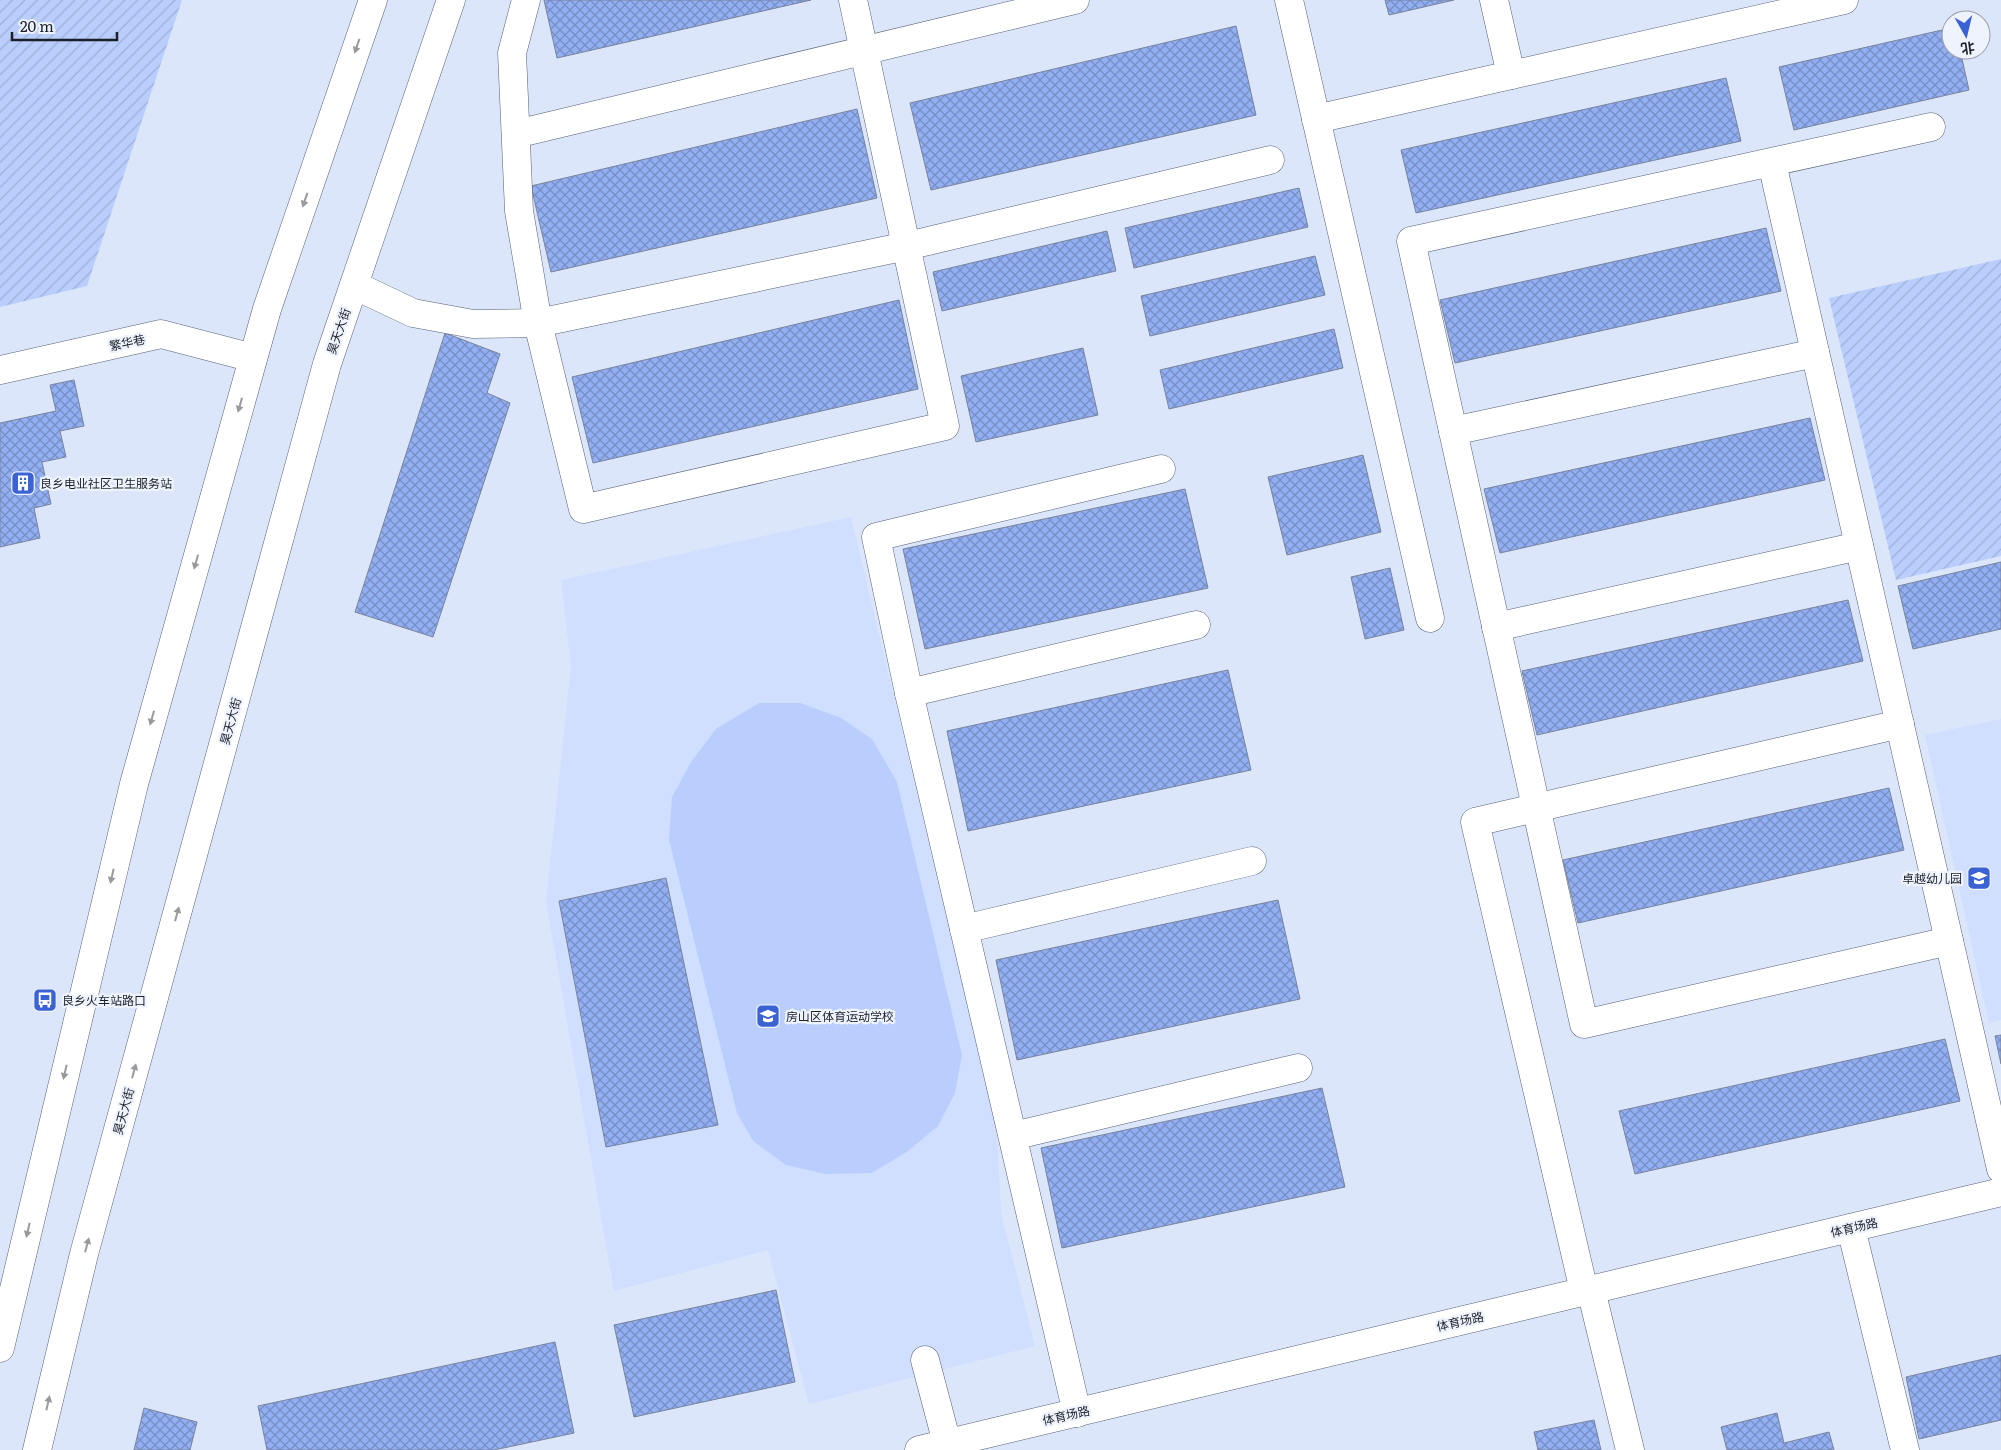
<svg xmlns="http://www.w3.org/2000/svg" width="2001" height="1450" font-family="Literata,'Noto Sans SC',serif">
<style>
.built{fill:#d0deff}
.green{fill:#b9cefc}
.garden{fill:url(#garden-furrows)}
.building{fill:url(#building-cross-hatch);stroke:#79839b}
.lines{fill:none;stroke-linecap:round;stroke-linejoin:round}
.street-casing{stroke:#566076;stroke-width:29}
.secondary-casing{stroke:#566076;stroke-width:29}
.street{stroke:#fff;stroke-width:28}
.secondary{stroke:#fff;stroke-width:28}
.oneway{fill:#989a9e}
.labels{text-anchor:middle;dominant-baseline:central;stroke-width:4.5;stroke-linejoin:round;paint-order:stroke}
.street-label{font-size:12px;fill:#1b1f28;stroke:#eef3fe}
.poi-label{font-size:12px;fill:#1b1f28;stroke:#eef3fe;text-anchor:start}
</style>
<defs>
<pattern id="garden-furrows" width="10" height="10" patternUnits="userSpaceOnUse" patternTransform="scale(1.25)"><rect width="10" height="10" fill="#b9cefc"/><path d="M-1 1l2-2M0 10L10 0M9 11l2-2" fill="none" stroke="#9eb0d8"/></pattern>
<pattern id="building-cross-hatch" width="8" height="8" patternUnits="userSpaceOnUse" patternTransform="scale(1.25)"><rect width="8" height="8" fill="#91aff2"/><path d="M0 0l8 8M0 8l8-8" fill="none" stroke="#768ec4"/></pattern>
</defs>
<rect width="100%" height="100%" fill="#dce6fb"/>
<g class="built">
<polygon points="851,517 997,1130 1001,1213 1035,1346 809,1404 768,1250 614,1291 546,901 571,666 561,580"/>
<polygon points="2001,719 2001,1020 1989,1023 1925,735"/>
</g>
<polygon class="green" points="759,703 800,703 841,718 872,739 897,782 962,1055 955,1093 938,1126 908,1151 872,1173 826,1174 786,1165 753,1141 737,1113 669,840 672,797 691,762 716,729"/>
<g class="garden">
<polygon points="0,0 182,0 87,286 0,307"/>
<polygon points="2001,259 2001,556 1896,580 1829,298"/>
</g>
<g class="building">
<polygon points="544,0 811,0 557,58"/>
<polygon points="1385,0 1454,0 1389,15"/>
<polygon points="1236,26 1256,115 931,190 910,103"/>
<polygon points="1951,28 1951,50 1960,50 1969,90 1794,130 1779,67"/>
<polygon points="1726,78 1741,141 1416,213 1401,150"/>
<polygon points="857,109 877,198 551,272 531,186"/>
<polygon points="1299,188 1308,227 1134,268 1125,228"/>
<polygon points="1766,228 1781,291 1455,363 1440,300"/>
<polygon points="1107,231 1116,271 942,311 933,272"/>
<polygon points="1315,256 1325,295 1150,336 1141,296"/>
<polygon points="899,300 918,389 593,463 572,377"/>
<polygon points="1334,329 1343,368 1169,409 1160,370"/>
<polygon points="445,333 500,354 487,393 510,403 433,637 355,612"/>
<polygon points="1083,348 1098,415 976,442 961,376"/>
<polygon points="74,380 84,426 60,431 66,457 42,462 51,504 34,508 40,538 0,547 0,423 56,411 50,385"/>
<polygon points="1810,418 1825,480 1500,553 1484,489"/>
<polygon points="1363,455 1381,532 1287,555 1268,477"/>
<polygon points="1185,489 1208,588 925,649 903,549"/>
<polygon points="2001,562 2001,629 1913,649 1898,586"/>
<polygon points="1390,568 1404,630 1365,639 1351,577"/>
<polygon points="1848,600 1863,661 1537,735 1522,671"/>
<polygon points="1228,670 1251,770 968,831 947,731"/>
<polygon points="1889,788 1904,850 1578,923 1563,860"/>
<polygon points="666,878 718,1125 606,1147 559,901"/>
<polygon points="1278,900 1300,999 1017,1060 996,960"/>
<polygon points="2001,1035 2001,1064 1995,1036"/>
<polygon points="1945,1039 1960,1101 1635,1174 1619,1111"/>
<polygon points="1322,1088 1345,1187 1062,1248 1041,1148"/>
<polygon points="776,1290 795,1382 634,1417 614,1325"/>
<polygon points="555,1342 574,1433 494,1450 267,1450 258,1406"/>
<polygon points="2001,1355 2001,1420 1919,1439 1906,1377"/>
<polygon points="144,1408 197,1422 190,1450 134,1450"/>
<polygon points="1777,1413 1784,1443 1829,1432 1834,1450 1727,1450 1721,1427"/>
<polygon points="1594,1420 1601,1450 1538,1450 1534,1432"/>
</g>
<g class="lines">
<g class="street-casing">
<g id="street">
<polyline points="526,0 512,53 519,211 538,323 583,509 945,426 853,0"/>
<polyline points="1289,0 1430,618"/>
<polyline points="1494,0 1511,75"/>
<polyline points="1316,119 1844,0"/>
<polyline points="1931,127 1411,241 1584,1024 1949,941"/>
<polyline points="516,134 1075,0"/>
<polyline points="1772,163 2001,1169"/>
<polyline points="538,323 907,246 1270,160"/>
<polyline points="0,370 161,334 253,358"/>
<polyline points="1453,431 1815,353"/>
<polyline points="1496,627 1859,546"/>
<polyline points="909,693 1196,625"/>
<polyline points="964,929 1252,861"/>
<polyline points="1013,1136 1298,1068"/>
<polyline points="1851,1228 1905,1450"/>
<polyline points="1591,1290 1630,1450"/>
<polyline points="1584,1291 1475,822 1900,724"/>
<polyline points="1077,1413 909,693 876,537 1161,469"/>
</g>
</g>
<g class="secondary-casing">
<g id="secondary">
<polyline points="354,285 413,313 473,324 538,323"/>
<polyline points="0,1348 134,784 267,309 373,0"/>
<polyline points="925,1360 947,1443"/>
<polyline points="37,1450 84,1254 327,364 451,0"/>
<polyline points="919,1450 2001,1192"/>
</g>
</g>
<use href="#street" class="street"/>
<use href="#secondary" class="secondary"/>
</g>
<defs><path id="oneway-solid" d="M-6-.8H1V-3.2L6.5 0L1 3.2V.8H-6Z" transform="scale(1.25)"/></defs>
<g class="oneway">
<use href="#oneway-solid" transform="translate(357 46) rotate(109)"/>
<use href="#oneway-solid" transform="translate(305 200) rotate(109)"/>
<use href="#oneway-solid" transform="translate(240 405) rotate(106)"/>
<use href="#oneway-solid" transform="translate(196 562) rotate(106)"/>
<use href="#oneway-solid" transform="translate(152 718) rotate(106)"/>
<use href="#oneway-solid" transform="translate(112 876) rotate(103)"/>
<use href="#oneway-solid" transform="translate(177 914) rotate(-75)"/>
<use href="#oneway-solid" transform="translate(134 1071) rotate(-75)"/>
<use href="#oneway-solid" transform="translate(65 1072) rotate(103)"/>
<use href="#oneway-solid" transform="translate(28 1230) rotate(103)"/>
<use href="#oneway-solid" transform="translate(87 1245) rotate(-75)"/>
<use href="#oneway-solid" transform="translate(48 1403) rotate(-77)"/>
</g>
<defs>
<g id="building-square" transform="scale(1.25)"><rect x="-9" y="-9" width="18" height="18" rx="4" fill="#3a62d3" stroke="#eef3fe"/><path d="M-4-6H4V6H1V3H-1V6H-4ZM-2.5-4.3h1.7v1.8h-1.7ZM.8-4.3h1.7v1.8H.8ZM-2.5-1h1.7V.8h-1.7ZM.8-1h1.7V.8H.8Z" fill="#fff"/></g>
<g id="school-square" transform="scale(1.25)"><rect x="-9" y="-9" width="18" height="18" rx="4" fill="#3a62d3" stroke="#eef3fe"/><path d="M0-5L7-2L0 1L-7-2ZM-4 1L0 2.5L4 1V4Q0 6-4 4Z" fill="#fff"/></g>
<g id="bus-square" transform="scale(1.25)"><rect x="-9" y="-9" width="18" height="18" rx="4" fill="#3a62d3" stroke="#eef3fe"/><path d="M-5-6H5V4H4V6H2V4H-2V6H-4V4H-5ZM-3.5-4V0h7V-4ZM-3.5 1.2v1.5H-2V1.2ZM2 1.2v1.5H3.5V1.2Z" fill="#fff"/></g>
</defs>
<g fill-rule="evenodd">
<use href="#building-square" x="23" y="483"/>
<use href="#school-square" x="1979" y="878"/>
<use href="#bus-square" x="45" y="1000"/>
<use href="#school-square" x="768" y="1016"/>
</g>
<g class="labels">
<g class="street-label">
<text transform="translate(338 331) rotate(-71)">昊天大街</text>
<text transform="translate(127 342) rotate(-12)">繁华巷</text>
<text transform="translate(230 721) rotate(-75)">昊天大街</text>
<text transform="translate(123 1111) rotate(-75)">昊天大街</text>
<text transform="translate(1854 1227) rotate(-13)">体育场路</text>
<text transform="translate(1460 1321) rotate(-13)">体育场路</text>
<text transform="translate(1066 1415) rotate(-13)">体育场路</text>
</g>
<g class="poi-label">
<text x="40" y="483">良乡电业社区卫生服务站</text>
<text x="1962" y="878" text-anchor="end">卓越幼儿园</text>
<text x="62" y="1000">良乡火车站路口</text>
<text x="786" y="1016">房山区体育运动学校</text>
</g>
</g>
<g transform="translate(1966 35) rotate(172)"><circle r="24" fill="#eef3fe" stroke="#9a9ea8"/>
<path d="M0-4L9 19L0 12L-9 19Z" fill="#3a62d3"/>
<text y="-8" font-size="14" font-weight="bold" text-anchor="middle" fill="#1b1f28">北</text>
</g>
<path d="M12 32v8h105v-8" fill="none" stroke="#1b1f28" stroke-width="2.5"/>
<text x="20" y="32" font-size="15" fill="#1b1f28" stroke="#eef3fe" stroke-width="4" paint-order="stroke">20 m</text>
</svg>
